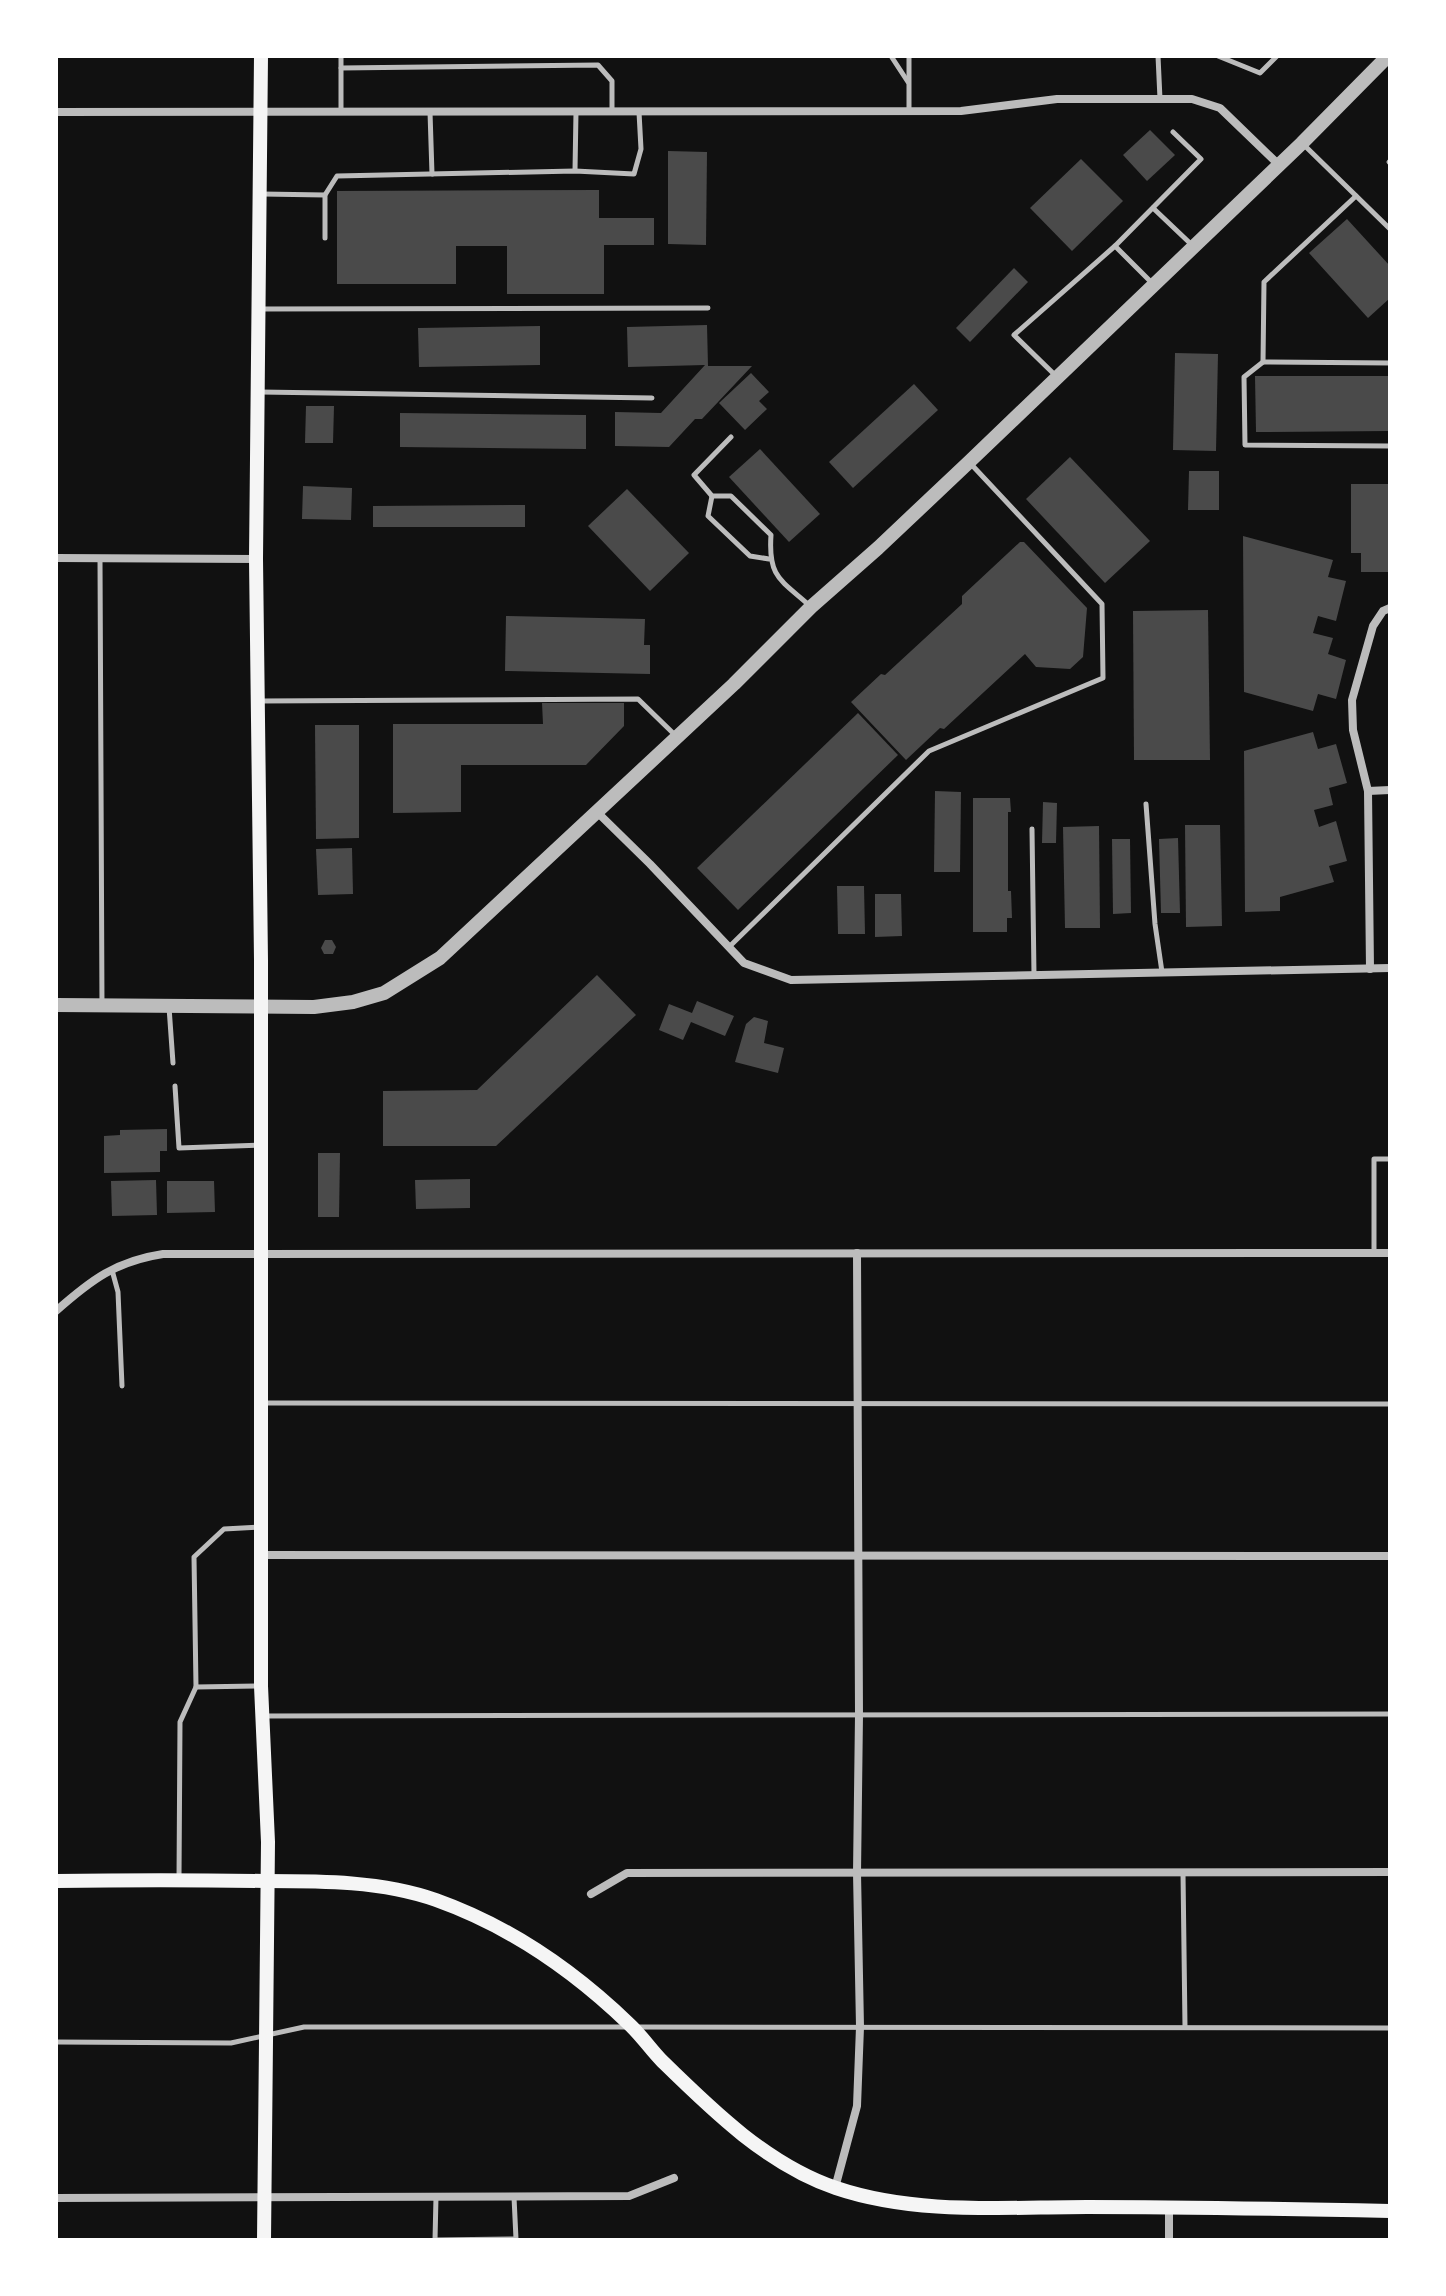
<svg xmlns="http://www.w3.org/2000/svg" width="1446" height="2296" font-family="Merriweather,serif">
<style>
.building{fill:#4a4a4a}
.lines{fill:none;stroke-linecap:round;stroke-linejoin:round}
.service{stroke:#bcbcbc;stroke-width:5}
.minor{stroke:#bcbcbc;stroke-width:8}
.tertiary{stroke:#bcbcbc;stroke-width:14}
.secondary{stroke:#f5f5f5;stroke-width:14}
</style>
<rect width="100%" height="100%" fill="#111"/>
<g class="building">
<polygon points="1150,130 1175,155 1147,181 1123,155"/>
<polygon points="668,151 707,152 706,245 668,244"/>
<polygon points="1081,159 1123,201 1072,251 1030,208"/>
<polygon points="599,190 599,218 654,218 654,245 604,245 604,294 507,294 507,246 456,246 456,284 337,284 337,191"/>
<polygon points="1347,219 1390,266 1390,298 1368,318 1309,253"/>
<polygon points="1014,268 1028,282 970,342 956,328"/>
<polygon points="707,325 708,366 752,366 702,419 695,419 669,447 615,446 615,412 661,413 705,365 628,367 627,327"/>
<polygon points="540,326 540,365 419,367 418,328"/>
<polygon points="1175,353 1218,354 1216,451 1173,450"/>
<polygon points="751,373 769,392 759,401 767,409 745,430 719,403"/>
<polygon points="1255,376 1390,376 1390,431 1256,432"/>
<polygon points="914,384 938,410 853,488 829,462"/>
<polygon points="306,406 334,406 333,443 305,443"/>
<polygon points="400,413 586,415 586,449 400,447"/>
<polygon points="760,449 820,514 789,542 729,477"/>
<polygon points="1070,457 1150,541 1105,583 1026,499"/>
<polygon points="1189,471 1219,471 1219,510 1188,510"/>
<polygon points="1351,484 1390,484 1390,572 1361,572 1361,553 1351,553"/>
<polygon points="303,486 352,488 351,520 302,519"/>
<polygon points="627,489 689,553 650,591 588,526"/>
<polygon points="525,505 525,527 373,527 373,506"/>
<polygon points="1243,536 1333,560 1328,577 1346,581 1336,621 1318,616 1313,633 1333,638 1328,654 1346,660 1336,699 1318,694 1313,711 1244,692"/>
<polygon points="1020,542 1024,542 1087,608 1083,657 1070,669 1036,667 1025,654 944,729 940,728 906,760 851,702 881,674 885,675 962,604 962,596"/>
<polygon points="1208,610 1210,760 1134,760 1133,611"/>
<polygon points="506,616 645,619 644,645 650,645 650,674 505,671"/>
<polygon points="542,703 624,703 624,726 586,765 461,765 461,812 393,813 393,724 543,724"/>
<polygon points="858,713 898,755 738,910 697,868"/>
<polygon points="315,725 359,725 359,838 316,839"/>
<polygon points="1313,732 1318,749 1336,744 1347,783 1329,788 1333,805 1314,810 1319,827 1336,821 1347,861 1329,866 1334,882 1280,897 1280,911 1245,912 1244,751"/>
<polygon points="935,791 961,792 960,872 934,872"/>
<polygon points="973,798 1010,798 1011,812 1008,812 1008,891 1011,891 1012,918 1007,918 1007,932 973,932"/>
<polygon points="1043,802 1057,803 1056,843 1042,843"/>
<polygon points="1185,825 1220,825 1222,926 1186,927"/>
<polygon points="1099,826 1100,928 1065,928 1063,827"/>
<polygon points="1178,838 1180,913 1161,913 1159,839"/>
<polygon points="1112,839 1130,839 1131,913 1113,914"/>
<polygon points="352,848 353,894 318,895 316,849"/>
<polygon points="837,886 864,886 865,934 838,934"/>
<polygon points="875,894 901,894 902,936 875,937"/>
<polygon points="325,940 332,940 336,947 333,954 324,954 321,948"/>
<polygon points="597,975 636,1015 496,1146 383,1146 383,1091 477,1090"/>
<polygon points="697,1001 734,1016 725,1036 691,1022 683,1040 659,1030 669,1004 692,1013"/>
<polygon points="754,1017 768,1021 764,1043 784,1048 778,1073 735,1062 746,1024"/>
<polygon points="167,1129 167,1151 160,1151 160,1172 104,1173 104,1136 120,1135 120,1130"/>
<polygon points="318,1153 340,1153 339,1217 318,1217"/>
<polygon points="470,1179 470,1208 416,1209 415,1180"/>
<polygon points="156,1180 157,1215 112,1216 111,1181"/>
<polygon points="167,1181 214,1181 215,1212 167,1213"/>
</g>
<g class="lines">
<g class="service">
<polyline points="341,56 341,111"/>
<polyline points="891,56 908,82"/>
<polyline points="1158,56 1160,99"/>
<polyline points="1218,56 1260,73 1277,56"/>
<polyline points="341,68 598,65 612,81 612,111"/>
<polyline points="909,111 909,56"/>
<polyline points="430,112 432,174"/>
<polyline points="1303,144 1390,229"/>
<polyline points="1389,162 1390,163"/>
<polyline points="575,170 576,112"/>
<polyline points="262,194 325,195"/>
<polyline points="1356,196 1264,282 1263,362 1390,363"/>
<polyline points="1153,208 1193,246"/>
<polyline points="325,238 325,195 337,176 575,171 634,174 641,149 639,112"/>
<polyline points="1153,284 1115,246 1201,159 1173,132"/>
<polyline points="261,309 708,308"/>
<polyline points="1263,362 1244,377 1245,445 1390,446"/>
<polyline points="1056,376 1014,335 1115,246"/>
<polyline points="260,392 652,398"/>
<path d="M731,437L694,475L712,496H731L771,535C768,578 781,580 810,606"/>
<polyline points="712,496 708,516 750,556 769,559"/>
<polyline points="100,559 102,1005"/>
<polyline points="260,701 638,699 675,735"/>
<polyline points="1146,804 1155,924 1162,972"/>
<polyline points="1032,829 1034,975"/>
<polyline points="729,947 929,751 1103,678 1102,604 970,463"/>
<polyline points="169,1007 173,1063"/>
<polyline points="175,1086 179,1148 260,1145"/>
<polyline points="1374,1252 1374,1159 1390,1159"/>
<polyline points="112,1270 118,1292 122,1386"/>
<polyline points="263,1403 1390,1404"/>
<polyline points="259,1527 224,1529 194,1557 196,1687 260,1686"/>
<polyline points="263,1716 1390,1714"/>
<polyline points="1183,1873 1185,2027"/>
<polyline points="179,1879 180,1722 196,1687"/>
<polyline points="635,2027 1390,2028"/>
<polyline points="56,2042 231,2043 304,2027 625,2027"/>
<polyline points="435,2240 516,2239 514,2197"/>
<polyline points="435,2240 436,2197"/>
</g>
<g class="minor">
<polyline points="56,112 961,111 1057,99 1192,99 1220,108 1279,165"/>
<polyline points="56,558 256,559"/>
<polyline points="1368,791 1390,790"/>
<polyline points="597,812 650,864 744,963 791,980 1390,968"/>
<polyline points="1370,969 1368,791 1353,730 1352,700 1373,626 1383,611 1390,608"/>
<path d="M56,1311C91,1280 116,1261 163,1254L1390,1253"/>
<polyline points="260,1555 1390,1556"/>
<polyline points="591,1894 627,1873 1390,1872"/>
<polyline points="835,2188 857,2106 860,2027 857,1873 859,1715 857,1253"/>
<polyline points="56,2198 629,2196 674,2178"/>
<polyline points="1169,2207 1169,2240"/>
</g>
<polyline class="tertiary" points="56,1005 314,1007 353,1002 384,993 440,958 734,684 811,607 878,548 969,462 1302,143 1388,56"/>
<g class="secondary">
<polyline points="261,56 256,559 261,960 261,1686 268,1842 264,2240"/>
<path d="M56,1881C126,1880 195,1880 265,1881C322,1881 382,1881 436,1900C509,1926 574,1971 629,2024C642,2036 651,2050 663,2062C713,2111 768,2165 836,2188C916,2215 1004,2207 1087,2207C1188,2207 1289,2209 1390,2211"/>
</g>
</g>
<rect width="1446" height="2296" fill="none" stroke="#ffffff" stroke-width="116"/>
</svg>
